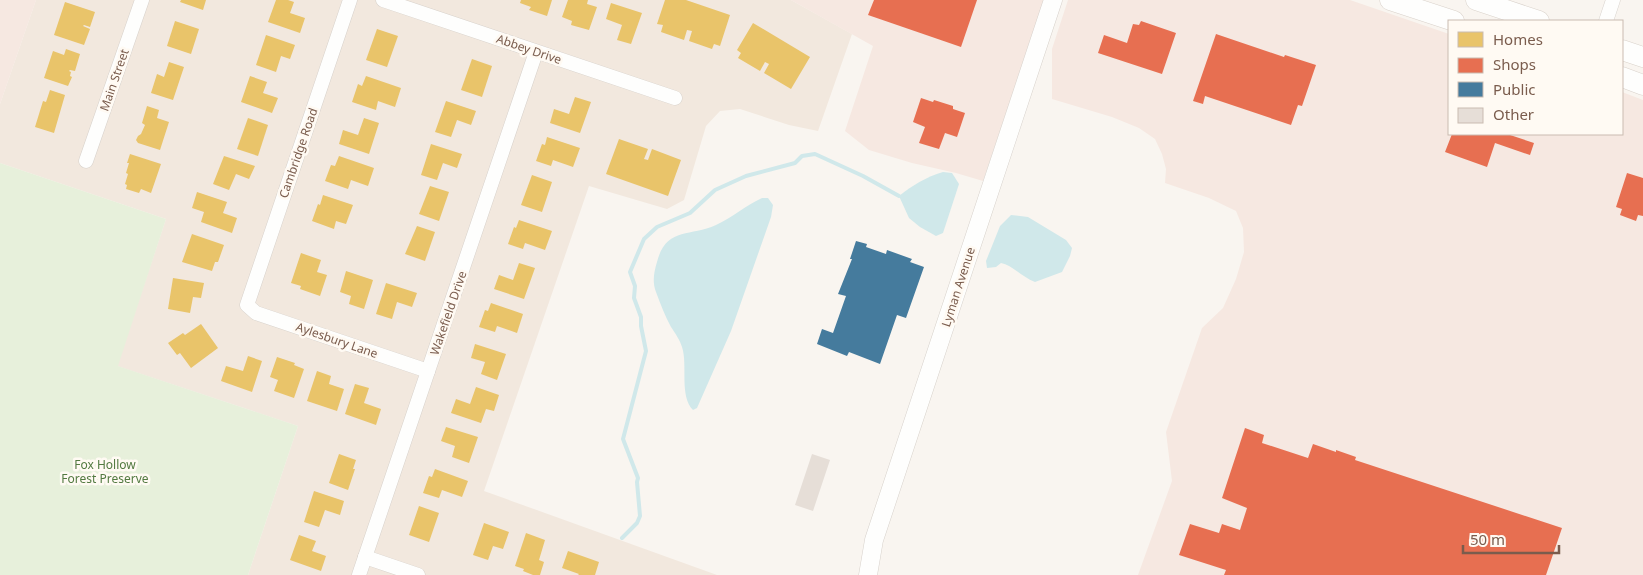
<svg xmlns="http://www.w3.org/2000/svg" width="1643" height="575" font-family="'Noto Sans',sans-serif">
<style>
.residential{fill:#f2e8de}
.commercial{fill:#f6e8e1}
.green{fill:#e7f0db}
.water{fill:#d0e8ea}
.homes{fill:#e9c46a}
.shops{fill:#e76f51}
.public{fill:#457b9d}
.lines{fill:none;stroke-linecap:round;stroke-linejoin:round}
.stream{stroke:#d0e8ea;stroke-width:4}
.building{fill:#e6ded7}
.minor-casing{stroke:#d7d1cb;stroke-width:15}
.tertiary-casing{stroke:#d7d1cb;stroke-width:19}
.secondary-casing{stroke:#d9d2cb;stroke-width:21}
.minor{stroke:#fefefd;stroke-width:14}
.tertiary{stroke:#fefefd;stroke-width:18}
.secondary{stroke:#fefefd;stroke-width:20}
.labels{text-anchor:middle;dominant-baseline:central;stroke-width:5;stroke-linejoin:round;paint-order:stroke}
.street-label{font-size:12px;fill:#7a5c4d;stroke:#fffaf3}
.park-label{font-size:12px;fill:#537a41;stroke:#fffaf3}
</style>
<rect width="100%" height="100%" fill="#f9f5f0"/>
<polygon class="residential" points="36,0 791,0 852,34 818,131 789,125 740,109 720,111 706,126 684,200 667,209 589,186 484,491 717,575 248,575 298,426 117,366 166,219 0,163 0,104"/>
<g class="commercial">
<polygon points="0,0 36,0 0,104"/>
<polygon points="791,0 1044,0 983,181 956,173 912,163 869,150 845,131 873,46"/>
<polygon points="1068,0 1350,0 1449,34 1449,134 1622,134 1622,92 1643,100 1643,575 1138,575 1172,481 1166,432 1202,328 1223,308 1236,279 1244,252 1243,228 1236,211 1209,198 1165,183 1166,169 1162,154 1155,139 1139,128 1112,117 1052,99 1052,49"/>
</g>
<polygon class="green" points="0,163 166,219 118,366 298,426 248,575 0,575"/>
<g class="water">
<path d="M943,172L952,173L959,184L943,233L936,236L920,227L909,218L899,196C913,185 926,177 943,172Z"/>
<path d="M762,198H768L773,205L771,217L731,331L697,408L693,410C679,396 688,365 682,347C680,340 675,333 671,327C665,316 660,303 656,292C652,282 654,272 657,262C666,227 689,237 716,225C732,218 746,205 762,198Z"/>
<path d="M1011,215L1028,217L1066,240L1072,248L1070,256L1062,272L1035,282C1022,277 1012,265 1001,263L996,267L987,268L986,261L1000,226Z"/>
</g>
<g class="homes">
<polygon points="181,0 206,0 203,10 180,2"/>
<polygon points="276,0 288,0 294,2 290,13 305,18 300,33 268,22"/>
<polygon points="521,0 552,0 547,16 529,10 531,7 520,3"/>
<polygon points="568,0 588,0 587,4 597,7 589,30 571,25 572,21 562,17"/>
<polygon points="665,0 686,0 730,15 720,46 714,44 712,49 689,41 692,31 687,30 684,40 661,32 663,25 657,24"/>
<polygon points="65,2 95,12 90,27 84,25 83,26 90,29 84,45 54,35"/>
<polygon points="611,3 642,13 631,44 617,40 622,25 606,19"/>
<polygon points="175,21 199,29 191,54 167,46"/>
<polygon points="753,23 810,57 791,89 764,73 769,64 765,62 760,71 738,58 741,53 737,50"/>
<polygon points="377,29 398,36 387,67 366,60"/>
<polygon points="266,35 295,45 290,59 281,56 276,72 256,65"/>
<polygon points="66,49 80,54 75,71 70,70 69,71 71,72 70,76 72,77 68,86 44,78 53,51 64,55"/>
<polygon points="472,59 492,66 482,97 461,90"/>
<polygon points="169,62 184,67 173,100 151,93 157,74 164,77"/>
<polygon points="250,76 267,82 263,93 278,98 272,113 241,102"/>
<polygon points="366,76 401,88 395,107 378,101 376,110 352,102 358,84 362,86"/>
<polygon points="50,90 65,95 54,133 35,127 43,101 46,102"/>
<polygon points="575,97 591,102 580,133 550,123 554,109 569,114"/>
<polygon points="446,101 476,111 471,125 457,120 451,137 435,132"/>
<polygon points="147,106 159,110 157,118 169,122 160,150 138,143 136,140 138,136 141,134 145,125 142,123"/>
<polygon points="248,118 268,125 258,156 237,149"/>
<polygon points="364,118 379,123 369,154 339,144 343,130 358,135"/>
<polygon points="547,137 580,148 573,167 553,160 551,166 536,161 542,144 545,145"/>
<polygon points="619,139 648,149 644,159 648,160 652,149 681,160 668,196 606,174"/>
<polygon points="431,144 462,154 457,168 443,163 437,180 421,175"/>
<polygon points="130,154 161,164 151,193 141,189 139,193 126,189 127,185 125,184 128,174 126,173 129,163 127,163"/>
<polygon points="224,156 255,166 249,179 236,174 229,190 213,184"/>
<polygon points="339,156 374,168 368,186 351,180 348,189 325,181 331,165 335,166"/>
<polygon points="532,175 552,182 542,212 521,205"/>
<polygon points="430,186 449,192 439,221 419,214"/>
<polygon points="197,192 227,202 223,213 237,218 232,233 201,222 204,212 192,208"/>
<polygon points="323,195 353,205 346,224 336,221 334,229 312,221 318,204 320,205"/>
<polygon points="519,220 552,231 545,250 525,243 523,249 508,244 514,227 516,228"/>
<polygon points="417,226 435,232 425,261 405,254"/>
<polygon points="192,234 224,245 218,262 215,262 212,271 182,262"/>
<polygon points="301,253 321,260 317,272 327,275 320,296 300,289 301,286 291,283"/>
<polygon points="519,263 535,268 524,299 494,289 499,275 513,280"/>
<polygon points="346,271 373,280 364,309 349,304 351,296 340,292"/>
<polygon points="173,278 204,283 201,298 193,297 190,313 168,309"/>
<polygon points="386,283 417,293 412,307 397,302 392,319 376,314"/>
<polygon points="491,303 523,314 517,333 497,326 495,332 479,327 485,310 488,311"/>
<polygon points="201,324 218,348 191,368 180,353 177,355 168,343 183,333 185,335"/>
<polygon points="475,344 506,354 497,380 481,374 485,362 471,358"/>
<polygon points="248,356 262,361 252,392 221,381 226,366 243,371"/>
<polygon points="277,357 295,363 294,365 304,369 294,398 274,391 278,380 270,377"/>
<polygon points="317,371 331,376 329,384 344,389 337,411 307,401"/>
<polygon points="355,384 369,388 364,403 381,409 376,425 345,414"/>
<polygon points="476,387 499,395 494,411 486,409 481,423 451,413 456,399 470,404"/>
<polygon points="446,427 478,437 469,463 452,457 455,446 441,441"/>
<polygon points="339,454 356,460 353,469 355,469 348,490 329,483"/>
<polygon points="435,469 468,481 462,497 442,490 439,498 423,493 429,476 432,477"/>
<polygon points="314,491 344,501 340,515 325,510 319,527 304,522"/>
<polygon points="419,506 439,513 429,542 409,535"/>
<polygon points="484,523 509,532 503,549 493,546 488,560 473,555"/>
<polygon points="526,533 545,540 539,560 544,562 540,575 533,575 523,571 524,569 515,566"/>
<polygon points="299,535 316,541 312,551 326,556 321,571 290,560"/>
<polygon points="568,551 599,562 595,575 578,575 579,574 562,568"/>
</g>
<g class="shops">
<polygon points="874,0 977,0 961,47 868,15"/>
<polygon points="1141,21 1176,33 1162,74 1098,53 1104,35 1127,43 1133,24 1139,25"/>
<polygon points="1216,34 1284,57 1285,55 1316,65 1302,106 1298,105 1291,125 1205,96 1203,104 1193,101"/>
<polygon points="921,98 933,102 934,100 953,106 953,109 965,113 957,137 945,133 939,149 919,143 925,127 913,122"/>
<polygon points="1452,134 1507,134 1534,143 1530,155 1495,143 1487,167 1445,152"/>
<polygon points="1627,173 1643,178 1643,216 1638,215 1636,221 1620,215 1622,209 1616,207"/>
<polygon points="1245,428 1264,435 1262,443 1308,458 1313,444 1336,452 1336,450 1356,457 1355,460 1562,528 1546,575 1224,575 1226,570 1179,555 1190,524 1219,533 1222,524 1240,530 1247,508 1222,498"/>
</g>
<polygon class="public" points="856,241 867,244 866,247 886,254 887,250 912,259 910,262 924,267 906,318 897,315 880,364 849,352 847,356 817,344 822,329 833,333 846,296 838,294 852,259 850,259"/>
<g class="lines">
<polyline class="stream" points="622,538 637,523 640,516 637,482 638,478 623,439 646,351 641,326 641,317 634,298 635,286 630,272 644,239 657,227 690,213 715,190 746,176 795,163 802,156 815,154 863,176 899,196"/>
</g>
<polygon class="building" points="812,454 830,460 813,511 795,505"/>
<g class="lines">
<g class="minor-casing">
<g id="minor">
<polyline points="350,0 247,305 256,313 428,371"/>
<polyline points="383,0 675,98"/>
<polyline points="1606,21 1613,0"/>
<polyline points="86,161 142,0"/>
<polyline points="365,557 418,575"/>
<polyline points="359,575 536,52"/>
</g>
</g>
<g class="tertiary-casing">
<polyline id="tertiary" points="868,575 874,540 1053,0"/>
</g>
<g class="secondary-casing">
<g id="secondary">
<polyline points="1390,0 1454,21"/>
<polyline points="1476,0 1539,21"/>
<polyline points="1622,50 1643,57"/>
<polyline points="1622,77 1643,85"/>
</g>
</g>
<use href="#minor" class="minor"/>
<use href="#tertiary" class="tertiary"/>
<use href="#secondary" class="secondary"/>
</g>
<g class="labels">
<g class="street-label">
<text transform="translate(529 49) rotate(19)">Abbey Drive</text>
<text transform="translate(114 80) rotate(-71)">Main Street</text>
<text transform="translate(298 153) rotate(-71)">Cambridge Road</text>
<text transform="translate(958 287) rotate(-72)">Lyman Avenue</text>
<text transform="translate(448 313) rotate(-71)">Wakefield Drive</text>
<text transform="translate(337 340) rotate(19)">Aylesbury Lane</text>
</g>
<g class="park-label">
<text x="105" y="464">Fox Hollow<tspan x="105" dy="14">Forest Preserve</tspan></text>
</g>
</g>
<rect x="1448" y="20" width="175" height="115" fill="#fffaf3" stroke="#cabbb1"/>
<rect x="1458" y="32" width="25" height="15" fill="#e9c46a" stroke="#cabbb1"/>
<text x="1493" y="45" font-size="15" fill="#7a5c4d">Homes</text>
<rect x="1458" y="58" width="25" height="15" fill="#e76f51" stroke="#cabbb1"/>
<text x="1493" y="70" font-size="15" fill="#7a5c4d">Shops</text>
<rect x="1458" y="82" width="25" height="15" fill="#457b9d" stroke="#cabbb1"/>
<text x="1493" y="95" font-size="15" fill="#7a5c4d">Public</text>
<rect x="1458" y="108" width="25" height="15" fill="#e6ded7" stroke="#cabbb1"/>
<text x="1493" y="120" font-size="15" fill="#7a5c4d">Other</text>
<path d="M1463 545v8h96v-8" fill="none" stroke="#7a5c4d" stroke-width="2.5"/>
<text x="1470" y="545" font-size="15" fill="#7a5c4d" stroke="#fffaf3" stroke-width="4" paint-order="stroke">50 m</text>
</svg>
